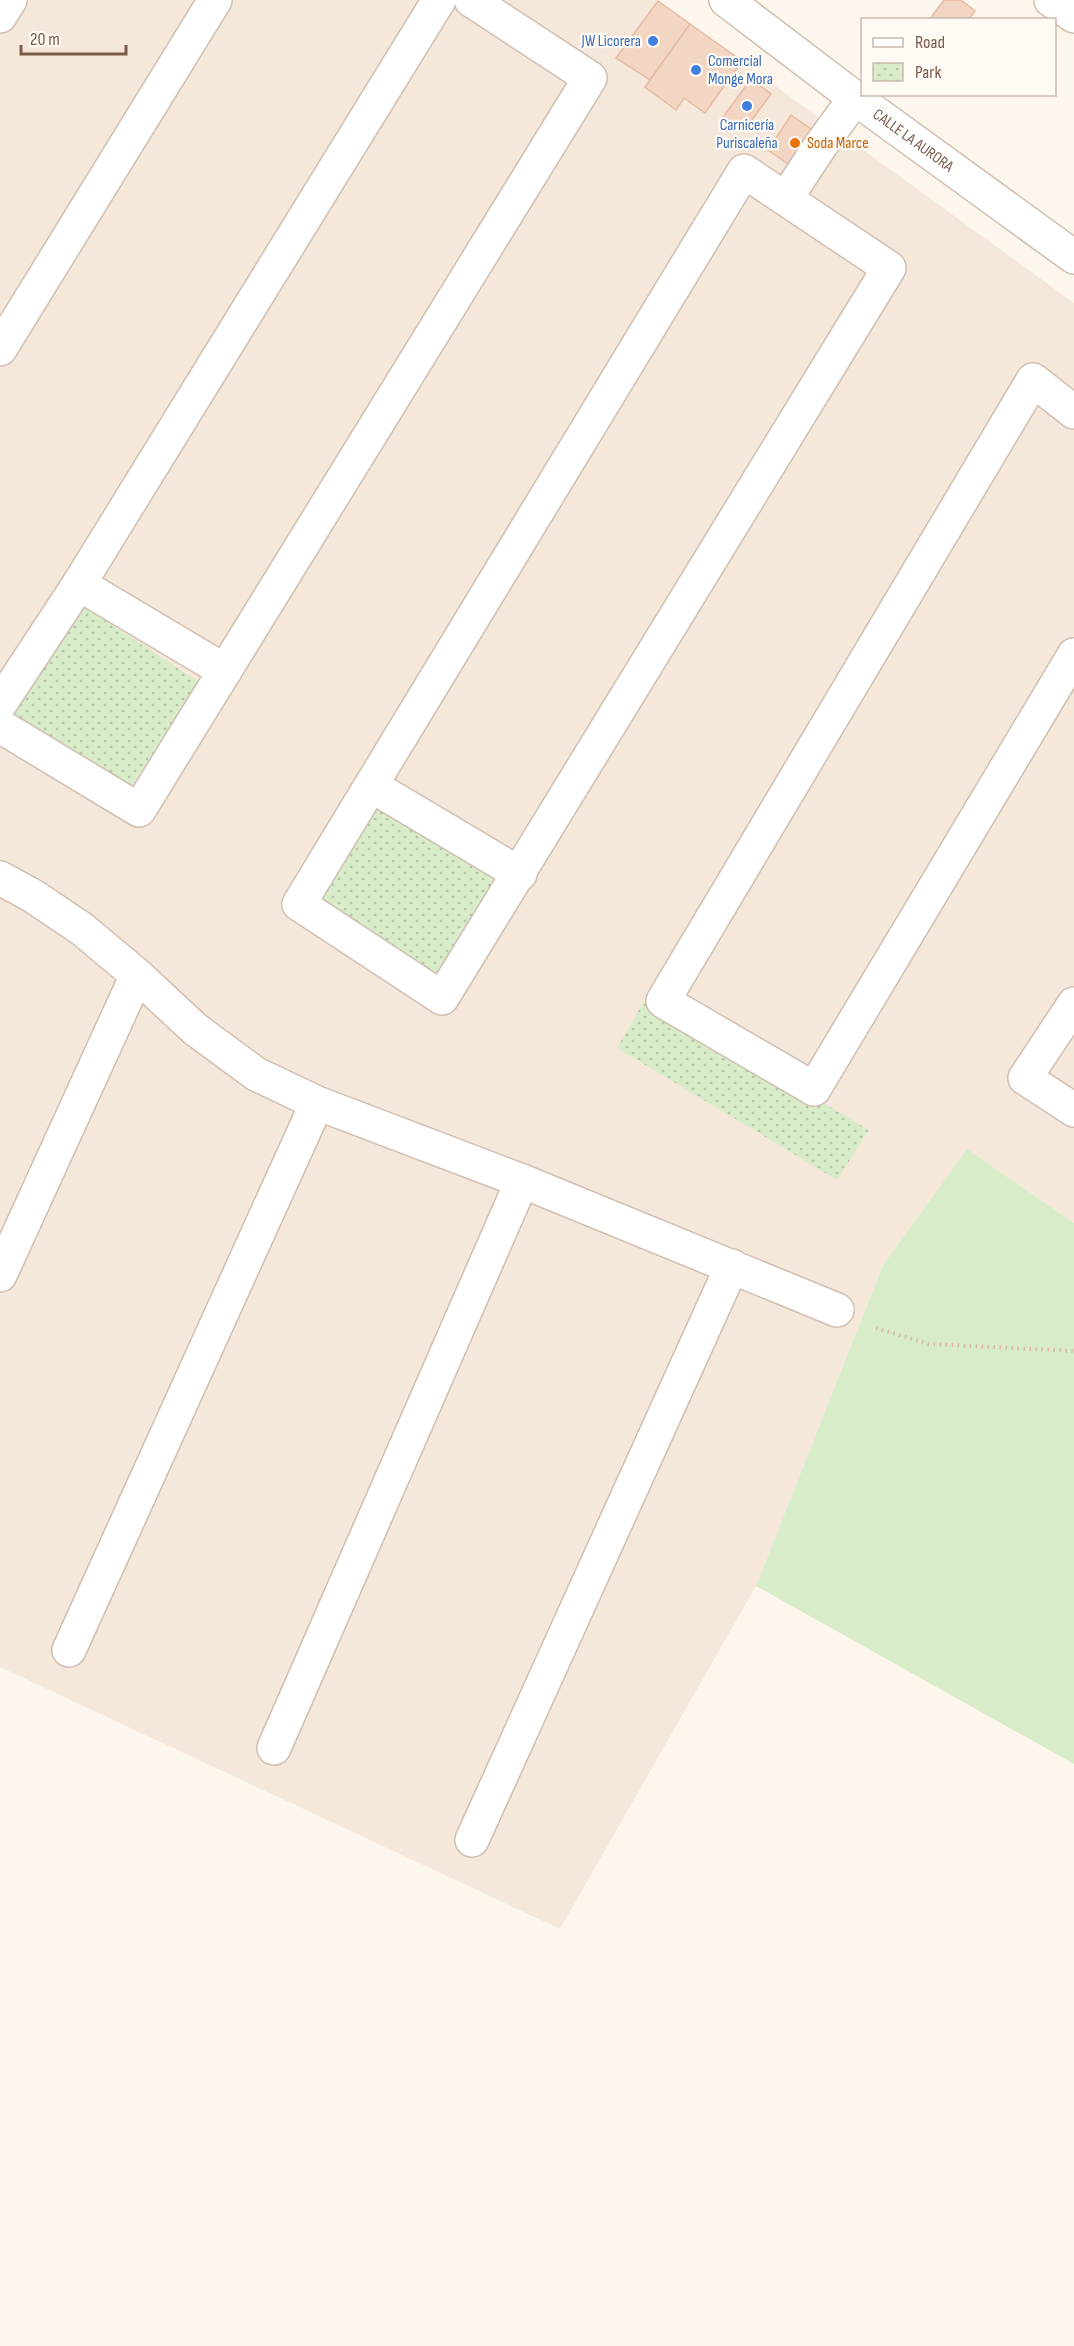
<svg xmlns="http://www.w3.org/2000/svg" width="1074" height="2346" font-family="'Sofia Sans Condensed',sans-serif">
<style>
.residential{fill:#f5e8da}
.grass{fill:#d8ecc9}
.park{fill:url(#park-dots)}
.building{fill:#f3d5c3;stroke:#e6bba3;stroke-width:1.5}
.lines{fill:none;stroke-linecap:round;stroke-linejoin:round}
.minor-casing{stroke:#d1beb0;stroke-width:36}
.tertiary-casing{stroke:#d1beb0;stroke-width:36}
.path{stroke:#d9b8a5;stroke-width:4;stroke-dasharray:1.5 4.5;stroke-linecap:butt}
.minor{stroke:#fff;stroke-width:33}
.tertiary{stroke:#fff;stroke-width:33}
.shop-dot{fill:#3f7fe0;stroke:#fffaf3;stroke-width:2}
.food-dot{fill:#e8710a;stroke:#fffaf3;stroke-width:2}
.labels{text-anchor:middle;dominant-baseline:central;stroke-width:4.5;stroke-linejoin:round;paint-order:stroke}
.shop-label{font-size:16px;fill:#366cbe;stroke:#fffaf3;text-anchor:end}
.street-label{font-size:16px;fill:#7a5c4d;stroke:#fffaf3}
.food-label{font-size:16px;fill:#c56008;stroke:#fffaf3;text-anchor:start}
</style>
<defs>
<pattern id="park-dots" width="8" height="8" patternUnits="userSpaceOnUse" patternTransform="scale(1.5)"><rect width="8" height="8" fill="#d8ecc9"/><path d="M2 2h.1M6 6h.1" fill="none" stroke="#b4c2a5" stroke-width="1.8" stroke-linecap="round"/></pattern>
</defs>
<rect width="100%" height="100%" fill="#fdf6ec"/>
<polygon class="residential" points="0,0 657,0 1074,303 1074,1223 967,1149 883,1265 756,1586 560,1929 0,1667"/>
<polygon class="grass" points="967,1149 1074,1223 1074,1764 756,1586 883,1265"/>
<g class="park">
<polygon points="81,605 199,682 127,794 9,717"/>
<polygon points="376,800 504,882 438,985 309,902"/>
<polygon points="646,998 869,1130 837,1180 617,1048"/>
</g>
<g class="building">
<polygon points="944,0 961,0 975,11 968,20 929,20"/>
<polygon points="658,1 690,24 650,80 616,58"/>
<polygon points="690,24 742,61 705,113 684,98 676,110 645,87"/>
<polygon points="751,79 771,94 743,132 723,117"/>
<polygon points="791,115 821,136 798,171 768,150"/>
</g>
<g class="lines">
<g class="minor-casing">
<g id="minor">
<polyline points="1051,0 1074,16"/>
<polyline points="0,16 10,0"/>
<polygon points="744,171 889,268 442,998 299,904"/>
<polyline points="786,198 821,145 855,98"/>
<polyline points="0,349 215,0"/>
<polyline points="1074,412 1033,380 663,1001 814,1089 1074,655"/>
<polyline points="79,584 225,671"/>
<polyline points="0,704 79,584 439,0"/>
<polyline points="0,726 139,810 590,78 471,0"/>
<polyline points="372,786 520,874"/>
<polyline points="0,878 33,896 82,929 137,975 195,1029 256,1074 317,1103 522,1181 837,1310"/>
<polyline points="1074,1004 1025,1078 1074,1110"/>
<polyline points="0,1275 137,975"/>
<polyline points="69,1650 317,1103"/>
<polyline points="274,1748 522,1181"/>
<polyline points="472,1840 732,1266"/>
</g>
</g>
<g class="tertiary-casing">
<g id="tertiary">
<path id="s1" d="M726,0L855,98L1074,257"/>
</g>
</g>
<polyline class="path" points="876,1328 929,1344 1074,1351"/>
<use href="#minor" class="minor"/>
<use href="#tertiary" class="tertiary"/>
</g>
<g class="shop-dot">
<circle cx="653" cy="41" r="6"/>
<circle cx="696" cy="70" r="6"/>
<circle cx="747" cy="106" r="6"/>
</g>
<circle class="food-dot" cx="795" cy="143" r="6"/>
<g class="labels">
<g class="shop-label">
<text x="641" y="41">JW Licorera</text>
<text x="708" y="61" text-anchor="start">Comercial<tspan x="708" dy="18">Monge Mora</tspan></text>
<text x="747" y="125" text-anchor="middle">Carnicería<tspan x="747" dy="18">Puriscaleña</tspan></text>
</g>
<g class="street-label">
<text stroke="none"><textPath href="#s1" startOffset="234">CALLE LA AURORA</textPath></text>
</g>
<g class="food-label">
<text x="807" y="143">Soda Marce</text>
</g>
</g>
<rect x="861" y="18" width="195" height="78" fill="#fffaf3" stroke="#cabbb1" stroke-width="1.5"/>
<rect x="873" y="38" width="30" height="9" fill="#ffffff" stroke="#cabbb1" stroke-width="1.5"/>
<text x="915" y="48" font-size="18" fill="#7a5c4d">Road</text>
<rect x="873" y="63" width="30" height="18" fill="url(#park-dots)" stroke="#cabbb1" stroke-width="1.5"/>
<text x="915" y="78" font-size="18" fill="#7a5c4d">Park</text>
<path d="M21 45v9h105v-9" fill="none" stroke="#7a5c4d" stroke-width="3"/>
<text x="30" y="45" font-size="18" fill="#7a5c4d" stroke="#fffaf3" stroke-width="4.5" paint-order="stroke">20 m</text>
</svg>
